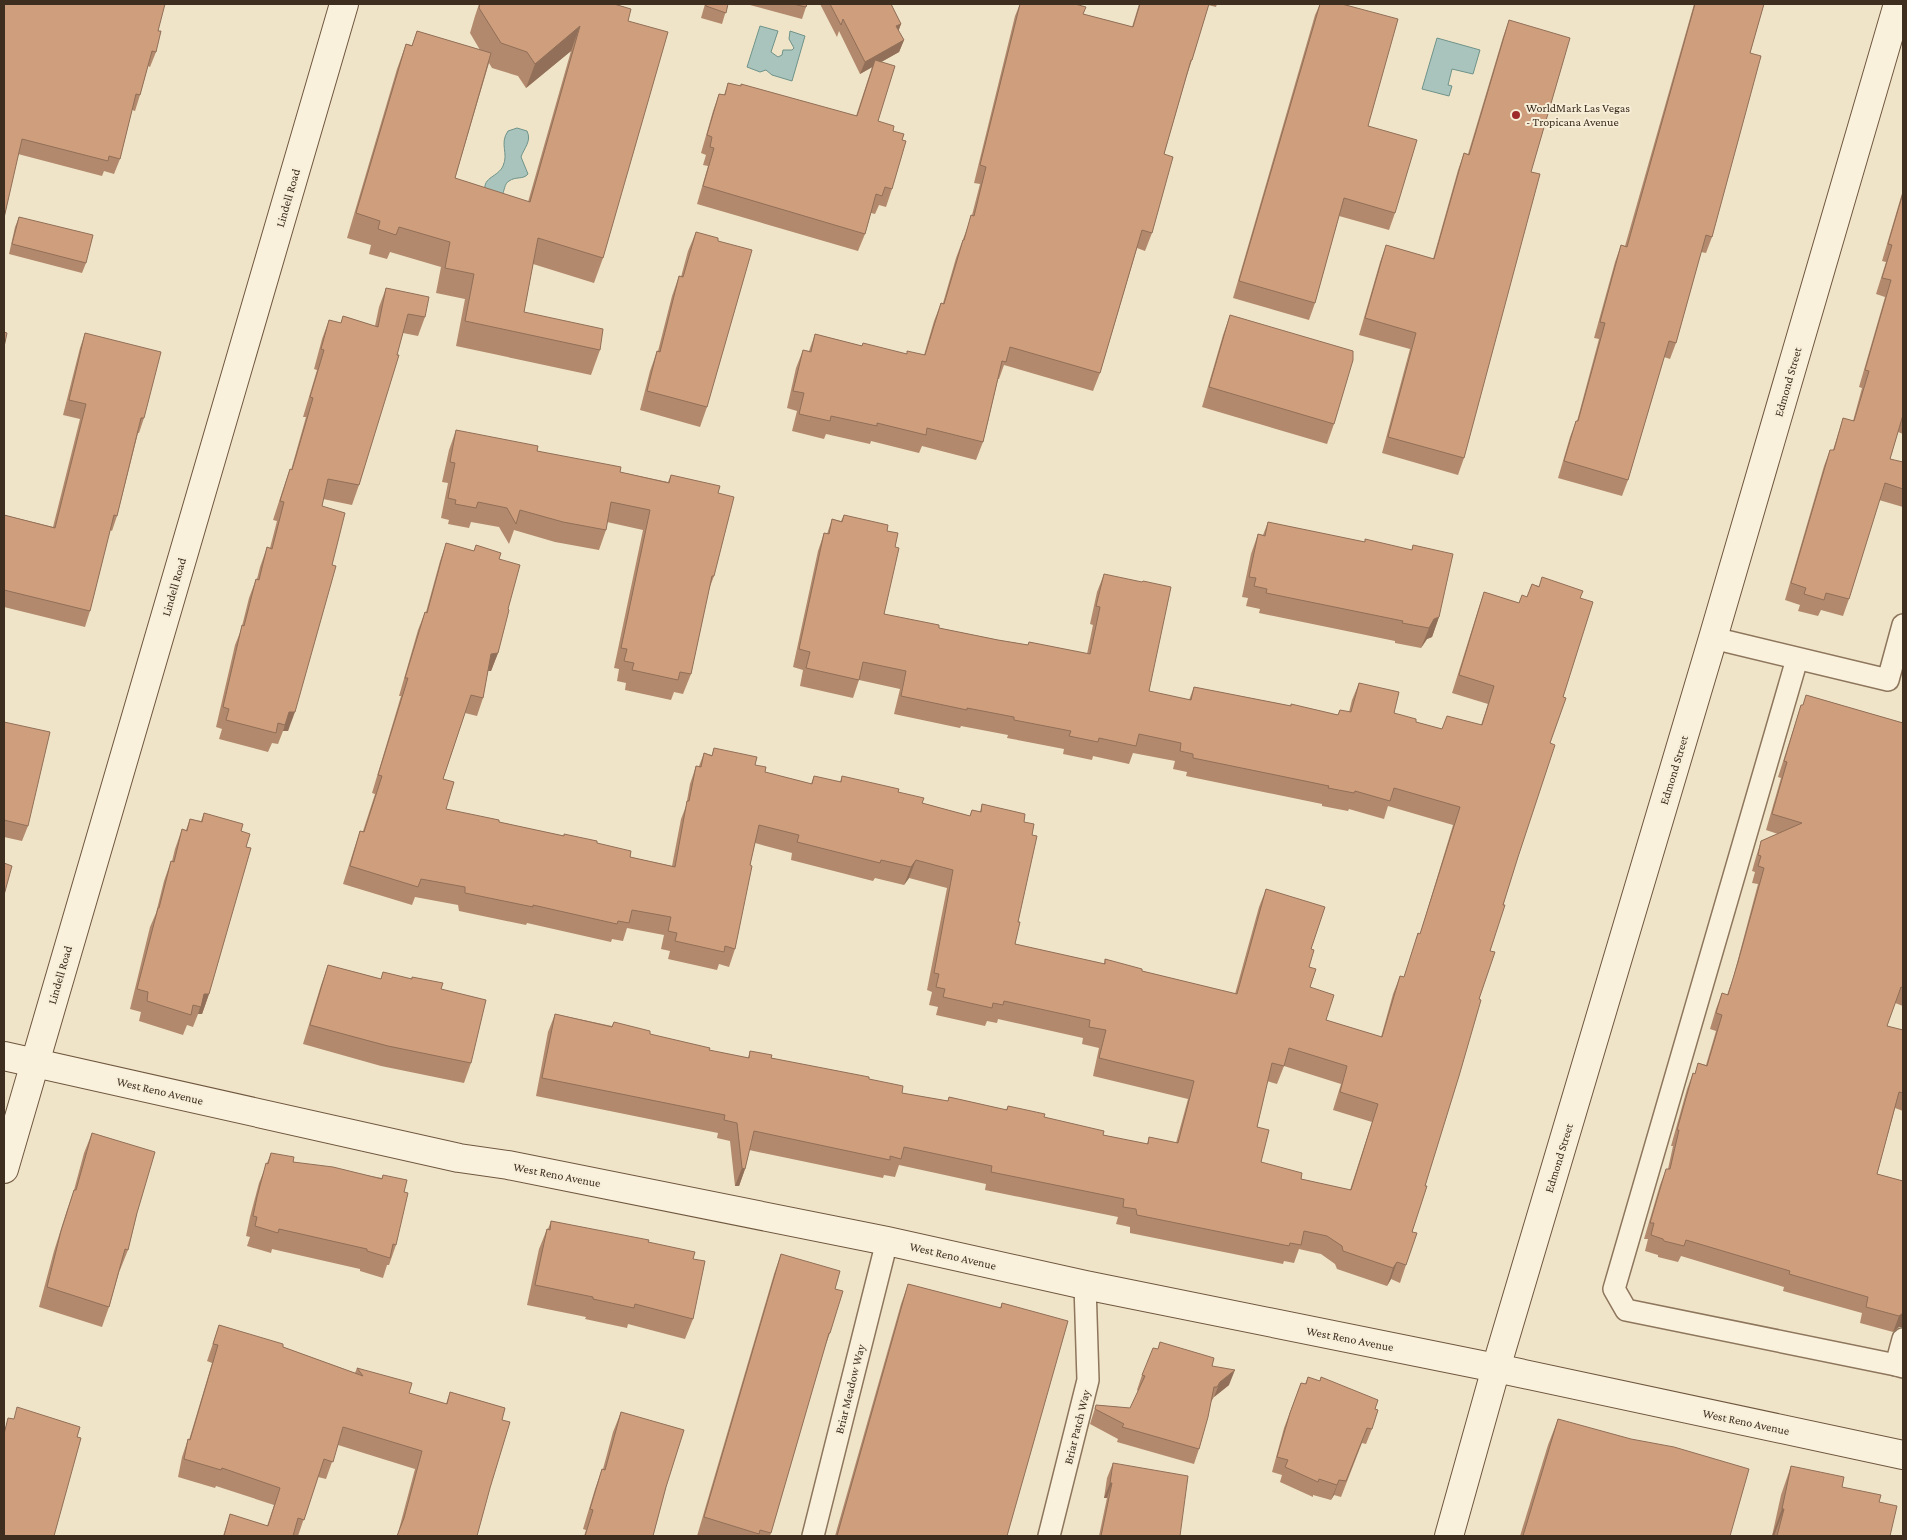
<svg xmlns="http://www.w3.org/2000/svg" width="1907" height="1540" font-family="'Crimson Pro',serif">
<style>
.water{fill:#a9c4bc;stroke:#6f938a}
.lines{fill:none;stroke-linecap:round;stroke-linejoin:round}
.street-casing{stroke:#8d765c;stroke-width:24}
.secondary-casing{stroke:#6f573f;stroke-width:30}
.street{stroke:#faf1dc;stroke-width:21}
.secondary{stroke:#faf1dc;stroke-width:28}
.wall{fill:#b2896c;fill-rule:evenodd}
.shaded-wall{fill:#916f58}
.building{fill:#cf9f7d;stroke:#916f58;fill-rule:evenodd}
.poi-dot{fill:#9e2a2b;stroke:#f7eed8;stroke-width:2}
.labels{text-anchor:middle;dominant-baseline:central;stroke-width:4;stroke-linejoin:round;paint-order:stroke}
.poi-label{font-size:12px;fill:#3d2e20;stroke:#f7eed8;text-anchor:start}
.street-label{font-size:12px;fill:#3d2e20;stroke:#f7eed8}
</style>
<rect width="100%" height="100%" fill="#f0e4c8"/>
<g class="water">
<polygon points="760,26 778,31 771,52 778,57 782,55 783,50 792,50 794,48 789,39 790,31 805,36 792,81 772,75 766,70 760,72 747,67"/>
<polygon points="1437,38 1480,50 1473,74 1452,69 1448,85 1452,86 1449,96 1422,89"/>
<path d="M517,128L527,131C532,141 524,148 521,157L528,174C523,180 516,176 509,181C504,184 505,190 502,195L485,190C483,177 498,177 503,166C509,153 499,144 508,131Z"/>
</g>
<g class="lines">
<g class="street-casing">
<g id="street">
<polyline points="1713,638 1888,680 1903,625"/>
<polyline points="1797,659 1614,1289 1626,1310 1896,1365"/>
<polyline points="1903,1339 1896,1365 1903,1367"/>
<polyline points="813,1536 887,1241"/>
<polyline points="1049,1536 1088,1380 1085,1285"/>
</g>
</g>
<g class="secondary-casing">
<g id="secondary">
<polyline points="4,1056 459,1158 508,1165 887,1241 1085,1285 1496,1368 1903,1455"/>
<polyline points="4,1169 344,4"/>
<polyline points="1449,1536 1496,1368 1713,638 1898,4"/>
</g>
</g>
<use href="#street" class="street"/>
<use href="#secondary" class="secondary"/>
</g>
<g class="wall">
<polygon points="4,4 158,31 156,52 150,67 148,66 140,95 135,111 132,110 120,159 114,174 104,171 102,176 18,154"/>
<path d="M479,4H614L628,21L603,258L594,283L533,264L524,312L600,350L591,375L456,346L465,299L436,293L441,267L390,252L387,259L369,254L371,245L347,238L397,69L406,44L412,45L417,31L480,50L470,33L475,16ZM571,51L528,202L455,178L489,63L492,68L518,76L526,88Z"/>
<polygon points="705,4 728,4 722,24 701,18"/>
<polygon points="746,4 807,4 802,19"/>
<polygon points="820,4 891,4 901,24 898,31 904,40 899,52 881,62 878,121 893,131 902,140 892,189 886,207 879,205 875,214 871,213 865,234 858,251 697,204 708,166 703,165 706,155 701,153 713,111 719,94 724,95 728,83 856,116 872,67 860,74 839,31 837,37"/>
<polygon points="1020,4 1075,4 1083,14 1132,27 1139,4 1217,4 1216,7 1208,5 1192,60 1186,78 1164,154 1152,233 1145,251 1137,248 1100,373 1093,391 1004,365 999,379 998,379 983,442 976,460 922,446 919,453 871,441 870,444 826,434 824,439 792,431 797,411 787,408 796,368 803,350 809,351 815,334 862,346 906,354 924,355 934,321 941,303 943,303 956,258 972,215 980,184 974,183 1015,16"/>
<polygon points="1320,4 1342,4 1368,126 1395,213 1389,230 1339,216 1315,303 1309,320 1233,298 1315,15"/>
<polygon points="1694,4 1764,4 1750,53 1712,237 1706,253 1701,252 1676,343 1670,359 1664,357 1628,480 1622,496 1558,478 1570,437 1576,421 1577,421 1599,339 1594,338 1615,262 1621,245 1625,246"/>
<polygon points="1509,20 1531,172 1464,458 1458,475 1382,453 1410,349 1359,335 1380,262 1386,245 1433,259 1458,170 1464,153 1468,154 1503,37"/>
<polygon points="1903,190 1903,434 1898,432 1890,459 1903,462 1903,507 1879,500 1849,599 1843,616 1821,610 1818,616 1798,611 1800,605 1785,600 1824,466 1830,450 1833,450 1843,418 1853,421 1862,388 1859,387 1885,297 1876,294 1886,262 1882,261"/>
<polygon points="19,217 86,263 82,273 9,254 15,227"/>
<polygon points="696,232 707,407 700,427 640,410 650,371 657,351 658,351 672,296 679,276 681,277 688,251"/>
<polygon points="386,288 425,317 418,336 403,333 359,485 352,505 323,499 322,506 288,731 283,731 278,744 272,743 268,752 219,739 222,729 216,727 235,645 241,630 249,598 256,579 257,579 260,567 267,547 270,548 277,521 273,520 283,489 290,469 291,470 306,417 303,417 317,370 314,369 322,339 329,320 341,323 343,316 375,326 379,307"/>
<polygon points="1230,315 1334,424 1327,444 1202,407 1223,335"/>
<polygon points="85,333 144,418 139,433 138,433 117,516 112,531 110,530 90,611 85,627 4,607 4,515 53,527 80,419 63,415 80,348"/>
<polygon points="456,430 620,472 668,482 671,475 718,493 714,576 708,592 691,674 683,694 674,692 671,700 625,690 626,683 617,681 619,669 614,668 643,530 607,522 606,530 599,550 555,542 514,530 509,544 499,527 471,522 469,528 448,524 449,520 441,518 448,483 442,482 449,450"/>
<path d="M844,515L887,531L895,547L884,614L939,628L998,640L1028,645L1029,642L1087,654L1093,625L1090,624L1097,592L1104,574L1149,691L1189,700L1194,687L1338,715L1340,710L1349,712L1352,700L1359,683L1394,713L1416,722L1442,729L1481,725L1488,704L1452,693L1478,610L1484,592L1519,603L1527,597L1532,584L1580,598L1563,697L1490,951L1479,999L1412,1232L1406,1265L1400,1283L1391,1279L1387,1286L1337,1269L1335,1264L1321,1254L1299,1249L1294,1263L1284,1261L1283,1264L1130,1233V1227L1116,1224L1118,1217L985,1190L986,1184L899,1165L895,1177L884,1175L883,1178L749,1150L745,1169L739,1186H735L730,1141L717,1138L718,1133L536,1096L548,1032L555,1014L612,1026L614,1022L650,1034L709,1050L748,1058L750,1051L771,1058L869,1079L902,1093L948,1101L949,1097L1006,1110L1008,1106L1103,1135L1147,1144L1149,1137L1176,1143L1188,1099L1093,1076L1099,1048L1082,1044L1083,1038L998,1019L997,1023L987,1021L985,1026L936,1015L938,1007L929,1005L932,992L927,990L947,888L909,878L904,885L875,878L873,881L791,860L792,853L755,843L750,865L735,949L729,967L719,964L717,970L668,959L670,951L661,949L664,935L627,928L623,941L612,939L611,942L527,923L526,925L459,911L458,905L415,897L412,905L343,884L354,849L360,831H363L375,794L372,793L401,696H399L418,630L425,612H426L440,561L446,543L474,551L476,545L499,559L508,609L498,653L491,671H488L483,698L477,716L465,713L443,779L446,809L499,822L597,843L630,857L672,866L681,819L686,806L690,784L696,766H699L704,753L712,755L714,748L755,765L765,772L811,784L814,776L840,782L842,776L898,792L922,803L970,816L972,810L980,812L982,804L1024,822L1018,922L1015,944L1104,964L1105,959L1142,971L1235,994L1259,907L1266,889L1311,949L1309,967L1310,987L1326,1020L1381,1037L1393,994L1400,976L1404,977L1418,933L1420,934L1453,825L1388,806L1384,819L1349,809L1348,811L1322,806V804L1186,776L1187,772L1173,769L1175,761L1133,753L1129,764L1093,756L1092,760L1063,754L1064,749L1007,738L1008,735L961,726L960,728L894,714L900,689L859,680L853,698L800,686L803,670L793,667L818,551L824,533L827,534L832,519L841,521ZM1284,1066L1341,1084L1333,1110L1372,1122L1350,1190L1301,1179L1261,1162L1257,1127L1267,1081L1277,1084Z"/>
<polygon points="1268,522 1364,542 1412,550 1413,545 1439,617 1432,637 1427,639 1421,648 1395,643 1395,641 1259,613 1260,609 1246,606 1248,598 1242,597 1251,554 1258,534 1263,535"/>
<polygon points="1806,695 1903,723 1903,1006 1895,1003 1887,1026 1903,1030 1903,1111 1895,1108 1877,1174 1903,1181 1903,1327 1899,1327 1893,1332 1860,1323 1862,1313 1783,1291 1784,1287 1681,1256 1678,1262 1658,1257 1658,1255 1645,1251 1648,1239 1644,1239 1660,1185 1666,1169 1668,1169 1673,1146 1671,1146 1687,1089 1693,1073 1695,1074 1698,1063 1706,1065 1716,1031 1710,1029 1716,1009 1722,993 1727,995 1733,978 1758,884 1752,883 1755,872 1752,871 1756,857 1761,841 1778,834 1766,830 1781,778 1778,777 1796,721 1801,705 1803,705"/>
<polygon points="4,722 28,826 22,841 4,837"/>
<polygon points="204,813 241,831 209,994 202,1014 198,1014 193,1027 187,1025 183,1035 139,1021 141,1012 130,1009 150,927 156,913 164,881 171,861 172,861 175,849 182,829 186,830 190,819 201,821"/>
<polygon points="328,965 381,979 383,972 441,989 471,1063 464,1083 381,1066 303,1044 321,985"/>
<polygon points="92,1133 137,1213 128,1250 120,1270 120,1269 109,1307 102,1327 39,1307 54,1251 67,1210 74,1190 84,1153"/>
<polygon points="271,1153 293,1162 382,1178 383,1175 404,1192 396,1245 389,1265 387,1265 383,1278 360,1271 360,1269 272,1249 271,1253 247,1246 250,1237 246,1236 250,1217 259,1183"/>
<polygon points="551,1221 648,1242 693,1259 693,1319 685,1339 628,1324 627,1328 585,1319 586,1317 527,1305 539,1249 547,1229 548,1229"/>
<polygon points="781,1254 835,1289 830,1333 823,1352 770,1536 697,1536 774,1274"/>
<polygon points="908,1284 1000,1308 1002,1303 1007,1536 835,1536 901,1304"/>
<polygon points="219,1325 283,1347 355,1373 357,1368 409,1393 446,1404 450,1392 505,1408 398,1533 415,1469 338,1445 326,1479 318,1477 298,1536 223,1536 230,1514 267,1526 274,1505 216,1486 215,1488 178,1477 182,1457 188,1439 189,1440 212,1363 207,1361"/>
<polygon points="1212,1366 1229,1385 1214,1397 1211,1402 1199,1449 1194,1464 1117,1442 1118,1439 1090,1424 1096,1405 1130,1408 1138,1391 1137,1390 1142,1375"/>
<polygon points="1308,1377 1375,1409 1372,1429 1366,1444 1362,1443 1341,1497 1334,1495 1331,1500 1313,1495 1313,1497 1280,1482 1282,1475 1272,1472 1284,1428 1301,1383 1305,1384"/>
<polygon points="621,1412 666,1487 653,1536 584,1536 586,1530 583,1529 595,1489 602,1469 603,1469 613,1432"/>
<polygon points="1558,1419 1730,1536 1520,1536 1548,1445"/>
<polygon points="1113,1463 1180,1536 1099,1536 1107,1498 1104,1498 1107,1478"/>
<polygon points="1791,1466 1879,1502 1890,1536 1772,1536 1781,1495"/>
</g>
<g class="shaded-wall">
<polygon points="901,24 897,35 896,26"/>
<polygon points="580,26 571,51 526,88 535,64"/>
<polygon points="904,40 899,52 860,74 865,62"/>
<polygon points="1439,617 1432,637 1427,639 1421,648 1429,628 1434,619"/>
<polygon points="498,653 491,671 485,671 491,654"/>
<polygon points="289,712 295,712 288,731 283,731"/>
<polygon points="916,860 909,878 904,885 911,867"/>
<polygon points="204,994 209,994 202,1014 198,1014"/>
<polygon points="742,1168 745,1169 739,1186 735,1186"/>
<polygon points="1397,1262 1391,1279 1387,1286 1393,1268"/>
<polygon points="1903,1313 1903,1327 1899,1327 1893,1332 1899,1316"/>
<polygon points="1235,1370 1229,1385 1214,1397 1212,1402 1220,1382"/>
<polygon points="1339,1480 1334,1495 1331,1500"/>
<polygon points="1110,1483 1112,1483 1107,1498 1104,1498"/>
<polygon points="1782,1509 1784,1509 1774,1536 1772,1536"/>
</g>
<g class="building">
<polygon points="4,4 165,4 158,31 161,31 156,52 152,51 140,95 136,94 120,159 109,156 108,161 22,139 4,218"/>
<polygon points="480,4 614,4 631,9 628,21 668,32 603,258 538,238 524,312 603,329 600,350 465,321 474,274 445,268 450,242 399,227 396,235 378,229 380,221 356,213 406,44 412,46 417,31 491,53 455,178 530,202 580,26 535,64 527,52 501,43 479,8"/>
<polygon points="706,4 728,4 726,13 706,6"/>
<polygon points="793,4 807,4 806,7"/>
<polygon points="830,4 891,4 901,24 896,26 904,40 865,62 843,19 841,25"/>
<polygon points="1020,4 1075,4 1086,7 1083,14 1133,27 1140,4 1209,4 1192,60 1191,60 1164,154 1173,157 1152,233 1142,230 1100,373 1010,347 1006,362 1002,361 983,442 927,428 926,435 877,423 877,426 831,416 830,421 799,414 804,393 793,391 803,350 811,352 815,334 862,346 863,343 907,354 907,351 925,355 941,303 944,304 963,240 964,240 971,215 974,216 986,167 980,165"/>
<polygon points="1320,4 1342,4 1398,19 1368,126 1417,140 1395,213 1344,198 1315,303 1239,281"/>
<polygon points="1695,4 1764,4 1750,53 1761,56 1712,237 1706,235 1676,343 1669,341 1628,480 1564,461 1576,421 1578,421 1605,323 1600,322 1621,245 1627,247"/>
<polygon points="1509,20 1570,38 1531,172 1540,174 1464,458 1388,437 1416,333 1365,318 1386,245 1434,259 1464,153 1469,155"/>
<polygon points="875,60 895,66 878,121 894,126 893,131 904,134 902,140 906,141 892,189 885,187 882,196 876,194 865,234 703,186 714,148 710,147 712,137 707,135 719,94 725,95 728,83 741,86 741,84 857,116"/>
<polygon points="1903,193 1903,415 1890,459 1903,462 1903,489 1885,483 1849,599 1826,593 1824,600 1804,594 1806,588 1791,583 1830,450 1834,450 1843,418 1854,421 1869,371 1865,370 1891,280 1882,278 1892,245 1888,244"/>
<polygon points="19,217 93,235 86,263 12,244"/>
<polygon points="696,232 718,238 718,241 752,250 707,407 647,391 657,351 660,352 679,276 683,277"/>
<polygon points="386,288 429,297 425,317 408,314 397,355 399,355 359,485 328,479 322,506 345,513 332,565 336,566 295,712 289,712 285,725 278,723 276,733 226,720 229,709 223,707 242,625 244,626 256,579 259,580 267,547 272,549 284,502 280,501 290,469 292,470 313,398 310,397 324,350 321,349 329,320 341,323 343,316 378,327"/>
<polygon points="1230,315 1353,351 1353,360 1334,424 1209,387"/>
<polygon points="4,332 7,333 4,347"/>
<polygon points="85,333 161,352 144,418 141,418 117,516 114,515 90,611 4,590 4,515 55,528 86,404 69,400"/>
<polygon points="456,430 538,446 537,451 621,467 620,472 669,483 671,475 720,486 718,493 734,497 714,576 712,576 691,674 680,672 678,680 632,670 634,663 624,661 627,649 621,648 650,510 611,502 606,530 563,522 520,510 516,524 507,508 478,502 476,508 455,504 456,500 448,498 455,463 450,462"/>
<path d="M844,515L888,525L887,531L898,533L895,547L899,548L884,614L939,625V628L998,640L1028,645L1029,642L1090,654L1100,607L1096,606L1104,574L1142,582L1143,581L1171,587L1149,691L1191,700L1194,687L1291,706V704L1338,715L1340,710L1351,712L1359,683L1399,692L1394,713L1416,719V722L1442,729L1447,716L1482,725L1494,686L1459,675L1484,592L1519,603L1522,595L1527,597L1532,584L1539,587L1542,577L1583,591L1580,598L1593,602L1563,697L1566,698L1550,743L1555,745L1518,857L1503,905H1505L1490,951L1495,952L1479,999L1481,1000L1459,1076L1425,1186H1427L1412,1232L1417,1233L1406,1265L1397,1262L1393,1268L1343,1251L1342,1246L1327,1236L1304,1231L1301,1245L1290,1243L1289,1246L1137,1215L1136,1209L1123,1207L1124,1199L991,1172L992,1166L904,1147L901,1159L890,1156V1160L754,1131L745,1169L742,1168L737,1123L724,1120L725,1115L542,1078L555,1014L612,1027L614,1022L650,1031V1034L710,1048L709,1050L749,1058L750,1051L772,1055L771,1058L869,1077V1079L903,1086L902,1093L948,1101L949,1097L1007,1110L1008,1106L1045,1114L1044,1117L1104,1131L1103,1135L1148,1144L1149,1137L1178,1143L1194,1081L1099,1058L1106,1030L1089,1027L1090,1020L1004,1001L1003,1005L993,1003L992,1008L943,997L945,989L936,987L939,974L934,973L953,870L916,860L911,867L881,860L880,863L797,842L799,835L759,825L750,865L752,866L735,949L725,946L724,952L675,941L677,933L668,931L671,917L632,910L629,923L618,921L617,924L533,905V907L465,893V887L421,879L418,887L350,866L360,831L364,832L382,776L378,775L408,678H405L425,612L427,613L446,543L474,551L476,545L501,553L499,559L520,565L508,609L509,610L498,653L491,654L483,698L471,695L443,779L454,782L446,809L499,820V822L564,836V834L597,841V843L631,851L630,857L675,867L687,801H689L696,766L701,767L704,753L712,756L714,748L757,757L755,765L766,767L765,772L812,784L814,776L841,782L842,776L899,789L898,792L924,798L922,803L970,816L972,810L981,812L982,804L1025,814L1024,822L1034,824L1032,835L1037,836L1018,922H1020L1015,944L1105,964V959L1142,969V971L1237,994L1266,889L1325,907L1311,949L1314,950L1309,967L1316,969L1310,987L1334,995L1326,1020L1382,1037L1400,976L1404,977L1418,933L1420,934L1460,807L1394,788L1390,801L1355,791L1354,793L1328,788L1329,786L1193,758V754L1180,751L1181,743L1139,734L1136,746L1099,738L1098,742L1069,736L1071,731L1014,720V717L967,708V710L901,696L906,671L863,662L859,680L806,668L810,652L799,649L824,533L829,534L832,519L842,522ZM1289,1048L1347,1066L1340,1092L1378,1104L1351,1190L1301,1179L1302,1173L1261,1162L1269,1130L1257,1127L1272,1063L1284,1066Z"/>
<polygon points="1268,522 1365,542 1365,539 1412,550 1413,545 1453,554 1439,617 1434,619 1429,628 1402,623 1403,621 1266,593 1267,589 1254,586 1256,578 1249,577 1258,534 1265,536"/>
<polygon points="1806,695 1903,723 1903,988 1901,987 1887,1026 1903,1030 1903,1093 1899,1092 1877,1174 1903,1181 1903,1313 1899,1316 1866,1307 1868,1297 1789,1274 1790,1271 1686,1240 1684,1246 1664,1241 1663,1239 1651,1235 1654,1223 1650,1223 1666,1169 1670,1169 1679,1130 1677,1130 1693,1073 1695,1074 1698,1063 1707,1066 1722,1015 1716,1013 1722,993 1728,995 1738,962 1764,868 1758,866 1761,856 1758,855 1761,841 1802,823 1772,814 1787,762 1784,761 1801,705 1803,705"/>
<polygon points="4,722 50,732 28,826 4,820"/>
<polygon points="204,813 243,824 241,831 250,834 246,847 251,848 209,994 204,994 201,1007 193,1005 191,1015 147,1001 148,992 137,989 158,908 159,908 171,861 174,862 182,829 187,831 190,819 202,822"/>
<polygon points="4,863 12,866 4,895"/>
<polygon points="328,965 381,979 383,972 412,979 412,977 443,983 441,989 486,1000 471,1063 388,1046 310,1025"/>
<polygon points="92,1133 155,1152 137,1213 128,1250 125,1249 109,1307 47,1287 61,1231 74,1190 76,1190"/>
<polygon points="271,1153 294,1157 293,1162 333,1167 382,1179 383,1175 407,1180 404,1192 408,1193 396,1245 393,1244 390,1258 367,1251 367,1249 279,1229 278,1233 255,1226 257,1217 253,1216 257,1197 266,1163 268,1164"/>
<polygon points="551,1221 649,1240 648,1242 695,1252 693,1259 705,1261 693,1319 635,1304 634,1308 593,1299 593,1297 535,1285 547,1229 550,1230"/>
<polygon points="781,1254 840,1271 835,1289 843,1291 830,1333 829,1333 771,1533 760,1530 759,1534 704,1517"/>
<polygon points="908,1284 1001,1308 1002,1303 1068,1321 1007,1536 837,1536"/>
<polygon points="219,1325 283,1344 283,1347 363,1376 357,1368 412,1383 409,1393 447,1404 450,1392 505,1408 502,1420 510,1422 490,1488 477,1536 397,1536 404,1518 422,1451 343,1427 333,1462 324,1459 304,1520 298,1518 293,1536 224,1536 230,1514 268,1526 280,1488 222,1468 221,1470 184,1459 188,1439 190,1440 218,1345 213,1344"/>
<polygon points="1160,1342 1214,1358 1212,1366 1235,1370 1220,1382 1217,1387 1214,1387 1208,1417 1199,1449 1122,1427 1124,1424 1095,1409 1096,1405 1130,1408 1145,1376 1142,1375 1153,1348 1158,1349"/>
<polygon points="1308,1377 1320,1381 1321,1377 1378,1400 1375,1409 1378,1410 1372,1429 1367,1428 1346,1481 1339,1480 1337,1485 1319,1479 1318,1482 1285,1467 1288,1460 1277,1457 1290,1413 1301,1383 1306,1384"/>
<polygon points="17,1407 80,1427 77,1437 81,1438 54,1536 4,1536 4,1434 8,1418 14,1419"/>
<polygon points="621,1412 684,1430 666,1487 653,1536 585,1536 593,1510 590,1509 602,1469 605,1470"/>
<polygon points="1558,1419 1631,1439 1674,1447 1749,1469 1730,1536 1523,1536"/>
<polygon points="1113,1463 1188,1476 1180,1536 1101,1536 1112,1483 1110,1483"/>
<polygon points="1791,1466 1844,1477 1842,1487 1881,1495 1879,1502 1897,1506 1890,1536 1777,1536 1784,1509 1782,1509"/>
</g>
<circle class="poi-dot" cx="1516" cy="115" r="5"/>
<g class="labels">
<g class="poi-label">
<text x="1526" y="108">WorldMark Las Vegas<tspan x="1526" dy="14">- Tropicana Avenue</tspan></text>
</g>
<g class="street-label">
<text transform="translate(288 198) rotate(-74)">Lindell Road</text>
<text transform="translate(1788 382) rotate(-74)">Edmond Street</text>
<text transform="translate(174 587) rotate(-74)">Lindell Road</text>
<text transform="translate(1674 770) rotate(-73)">Edmond Street</text>
<text transform="translate(60 975) rotate(-74)">Lindell Road</text>
<text transform="translate(160 1091) rotate(13)">West Reno Avenue</text>
<text transform="translate(1559 1158) rotate(-73)">Edmond Street</text>
<text transform="translate(557 1175) rotate(11)">West Reno Avenue</text>
<text transform="translate(953 1256) rotate(13)">West Reno Avenue</text>
<text transform="translate(1350 1339) rotate(11)">West Reno Avenue</text>
<text transform="translate(850 1389) rotate(-76)">Briar Meadow Way</text>
<text transform="translate(1746 1422) rotate(12)">West Reno Avenue</text>
<text transform="translate(1077 1427) rotate(-76)">Briar Patch Way</text>
</g>
</g>
<rect width="1907" height="1540" fill="none" stroke="#3d2e20" stroke-width="10"/>
</svg>
